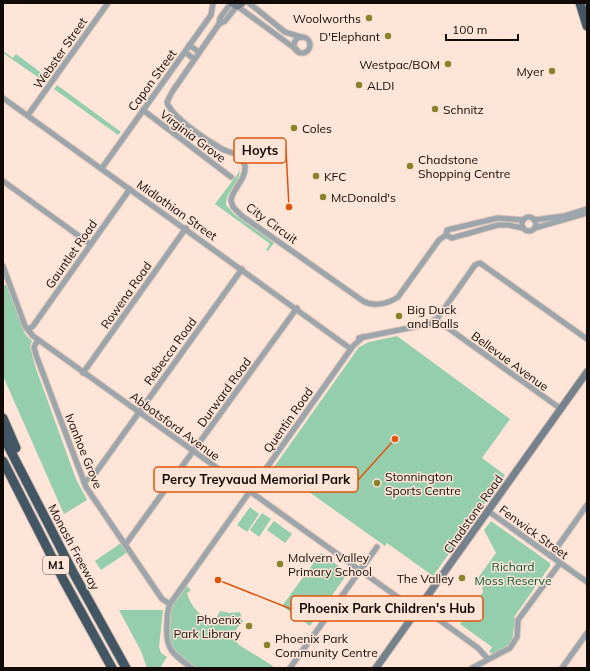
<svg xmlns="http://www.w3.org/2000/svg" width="590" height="671" font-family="Mulish,sans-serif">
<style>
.green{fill:#94cead}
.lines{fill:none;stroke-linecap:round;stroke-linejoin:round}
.street-casing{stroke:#d8c2b6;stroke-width:7}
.secondary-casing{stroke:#d8c2b6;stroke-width:9}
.highway-casing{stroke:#d8c2b6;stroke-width:11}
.street{stroke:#9ca5ac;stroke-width:5}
.secondary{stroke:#75828d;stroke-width:7}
.highway{stroke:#435664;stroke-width:9}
.poi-dot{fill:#8a832b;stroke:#fee5d7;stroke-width:1.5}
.labels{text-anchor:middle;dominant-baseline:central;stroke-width:3;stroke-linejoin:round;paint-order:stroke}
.shield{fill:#fee5d7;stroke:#594c45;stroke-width:1}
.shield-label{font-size:11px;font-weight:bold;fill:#120a06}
.poi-label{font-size:12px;fill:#120a06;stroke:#fee5d7;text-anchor:start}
.street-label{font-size:12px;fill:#120a06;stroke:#fee5d7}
.park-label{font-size:12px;fill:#005332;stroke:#fee5d7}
.leader{fill:none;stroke:#dd550c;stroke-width:1.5}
.callout-dot{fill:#dd550c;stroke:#fee5d7;stroke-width:1.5}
.callout{fill:#fee5d7;stroke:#dd550c;stroke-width:1.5}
.callout-label{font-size:13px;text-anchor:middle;font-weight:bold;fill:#120a06}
</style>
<rect width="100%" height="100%" fill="#fee5d7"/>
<g class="green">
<polygon points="3,51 13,58 16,54 48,78 45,82 3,53"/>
<polygon points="57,85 121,132 118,135 54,89"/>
<path d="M239,168C243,181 225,191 226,205L234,214L274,243L268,251L266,250L270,244L215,204L239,172Z"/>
<polygon points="7,284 25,334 32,341 30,346 35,366 76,479 87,500 64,514 3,376 3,286"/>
<polygon points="397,336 510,419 482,458 505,475 433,576 387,543 385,546 274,467 359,347 369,342"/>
<polygon points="250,507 259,514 247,532 237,525"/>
<polygon points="262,513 271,519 259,537 250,530"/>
<polygon points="274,521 292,534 285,543 267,530"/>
<path d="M491,521L550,563V566L514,617L516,619C509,639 520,643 494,654L489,652L492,647L460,624L483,592L482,586L475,582L496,553L484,530Z"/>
<polygon points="121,543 128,552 101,570 95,561"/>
<polygon points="321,553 348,573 310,626 282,606"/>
<path d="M185,584L191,590L187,593C190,606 202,618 214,623L220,611L230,613L240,612L243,622L237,628L233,638L239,645L273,666L271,668H195L174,653L170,637L171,604Z"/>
<polygon points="119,610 163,610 159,647 161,653 167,657 160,668 147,668 141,651"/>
</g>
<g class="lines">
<g class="street-casing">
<g id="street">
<path d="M231,3L220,18L219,24L172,92L167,102C171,117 208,141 222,149C227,152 234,152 239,156C242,159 244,162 245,166C246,180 233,188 231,200L233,207L242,216L363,301C373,307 388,304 398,297L439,240L446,235L447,230L498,218L523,220"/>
<polyline points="249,3 285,32 301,37"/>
<polyline points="219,24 225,21 237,6 297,50"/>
<circle cx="302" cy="45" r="8"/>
<polyline points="189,45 199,52"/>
<polyline points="185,52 194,59"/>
<polyline points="3,98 351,349"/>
<polyline points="143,110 231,177"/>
<polyline points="28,115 108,3"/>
<polyline points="102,168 211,15 213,3"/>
<polyline points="3,181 90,244"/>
<circle cx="529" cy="224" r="7"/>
<polyline points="534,220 564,216 587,209"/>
<polyline points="535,228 587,213"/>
<polyline points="446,235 452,238 498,225 508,225 523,228"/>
<polyline points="3,266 25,326 33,336 417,611"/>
<polyline points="434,320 448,328 561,409"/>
<polyline points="28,330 33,326 130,189"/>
<polyline points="359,338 434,323 475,265 480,263 587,339"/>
<polyline points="38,340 34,347 36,355 86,487 162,599 170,604"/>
<polyline points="83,373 186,228"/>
<polyline points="84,482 94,475 242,269"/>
<polyline points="488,511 587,582"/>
<polyline points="125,545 297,308"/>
<polyline points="551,556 587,505"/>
<polyline points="420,606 478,648 488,659"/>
<path d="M192,668C174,655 165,650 167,625C167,618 167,610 170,604L353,346L363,337"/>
<polyline points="290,668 377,547"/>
<polyline points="472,668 510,648 517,637 518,620 560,563"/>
<polyline points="562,668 587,633"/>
</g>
</g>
<g class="secondary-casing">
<g id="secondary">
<polyline points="232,3 237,6 242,3"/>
<polyline points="376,668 587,372"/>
</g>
</g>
<g class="highway-casing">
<g id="highway">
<polyline points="580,3 587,26"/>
<polyline points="3,418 16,448"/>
<polyline points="3,436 74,574 126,668"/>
<polyline points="3,461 64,581 112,668"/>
</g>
</g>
<use href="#street" class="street"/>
<use href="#secondary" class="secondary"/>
<use href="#highway" class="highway"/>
</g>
<g class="poi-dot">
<circle cx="369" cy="18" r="4"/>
<circle cx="388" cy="36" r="4"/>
<circle cx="448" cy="64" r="4"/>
<circle cx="552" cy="71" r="4"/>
<circle cx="359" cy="85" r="4"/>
<circle cx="435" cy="109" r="4"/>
<circle cx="294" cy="128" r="4"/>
<circle cx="410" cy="166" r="4"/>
<circle cx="316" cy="176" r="4"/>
<circle cx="323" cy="197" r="4"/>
<circle cx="399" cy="316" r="4"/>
<circle cx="377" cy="483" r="4"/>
<circle cx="280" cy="564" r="4"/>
<circle cx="462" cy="578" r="4"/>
<circle cx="249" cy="626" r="4"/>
<circle cx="267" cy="645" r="4"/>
</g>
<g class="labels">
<rect class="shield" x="43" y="556" width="26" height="18" rx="3"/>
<g class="shield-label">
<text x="56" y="565">M1</text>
</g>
<g class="poi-label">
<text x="361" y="18" text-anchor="end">Woolworths</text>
<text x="380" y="36" text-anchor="end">D'Elephant</text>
<text x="440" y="64" text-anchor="end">Westpac/BOM</text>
<text x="544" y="71" text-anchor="end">Myer</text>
<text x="367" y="85">ALDI</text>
<text x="443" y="109">Schnitz</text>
<text x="302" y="128">Coles</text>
<text x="418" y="159">Chadstone<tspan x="418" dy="14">Shopping Centre</tspan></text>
<text x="324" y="176">KFC</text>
<text x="331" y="197">McDonald's</text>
<text x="407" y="309">Big Duck<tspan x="407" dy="14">and Balls</tspan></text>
<text x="385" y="476">Stonnington<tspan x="385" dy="14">Sports Centre</tspan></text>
<text x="288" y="557">Malvern Valley<tspan x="288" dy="14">Primary School</tspan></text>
<text x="454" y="578" text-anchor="end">The Valley</text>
<text x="241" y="619" text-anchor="end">Phoenix<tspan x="241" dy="14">Park Library</tspan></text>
<text x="275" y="638">Phoenix Park<tspan x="275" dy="14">Community Centre</tspan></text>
</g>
<g class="street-label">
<text transform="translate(60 53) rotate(-55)">Webster Street</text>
<text transform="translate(152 80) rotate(-54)">Capon Street</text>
<text transform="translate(193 136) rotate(37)">Virginia Grove</text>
<text transform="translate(177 210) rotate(35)">Midlothian Street</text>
<text transform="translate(272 223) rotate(36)">City Circuit</text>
<text transform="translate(71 254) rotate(-55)">Gauntlet Road</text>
<text transform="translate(126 295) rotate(-55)">Rowena Road</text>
<text transform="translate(170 351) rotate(-54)">Rebecca Road</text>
<text transform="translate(510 361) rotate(36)">Bellevue Avenue</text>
<text transform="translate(224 392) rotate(-54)">Durward Road</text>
<text transform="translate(288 420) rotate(-55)">Quentin Road</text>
<text transform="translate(175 426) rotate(36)">Abbotsford Avenue</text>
<text transform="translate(84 451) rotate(68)">Ivanhoe Grove</text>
<text transform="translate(473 514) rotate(-55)">Chadstone Road</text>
<text transform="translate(534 532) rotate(36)">Fenwick Street</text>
<text transform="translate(74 547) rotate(62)">Monash Freeway</text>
</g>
<g class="park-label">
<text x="513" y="566">Richard<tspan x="513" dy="14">Moss Reserve</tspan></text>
</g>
</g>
<path class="leader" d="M289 207L286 150M395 439L358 480M218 580L291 609"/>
<g class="callout-dot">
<circle cx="289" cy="207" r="4"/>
<circle cx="395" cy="439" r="4"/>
<circle cx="218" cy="580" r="4"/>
</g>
<g class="callout">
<rect x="234" y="138" width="52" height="25" rx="4"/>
<rect x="154" y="467" width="204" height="25" rx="4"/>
<rect x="291" y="596" width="192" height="25" rx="4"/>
</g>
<g class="callout-label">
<text x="260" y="155">Hoyts</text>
<text x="256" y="484">Percy Treyvaud Memorial Park</text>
<text x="387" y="613">Phoenix Park Children's Hub</text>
</g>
<rect width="590" height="671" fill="none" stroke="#120a06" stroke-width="8"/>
<path d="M446 34v6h72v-6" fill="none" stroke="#120a06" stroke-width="2"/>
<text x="452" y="34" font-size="12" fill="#120a06" stroke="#fee5d7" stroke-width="3" paint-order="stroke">100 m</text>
</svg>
